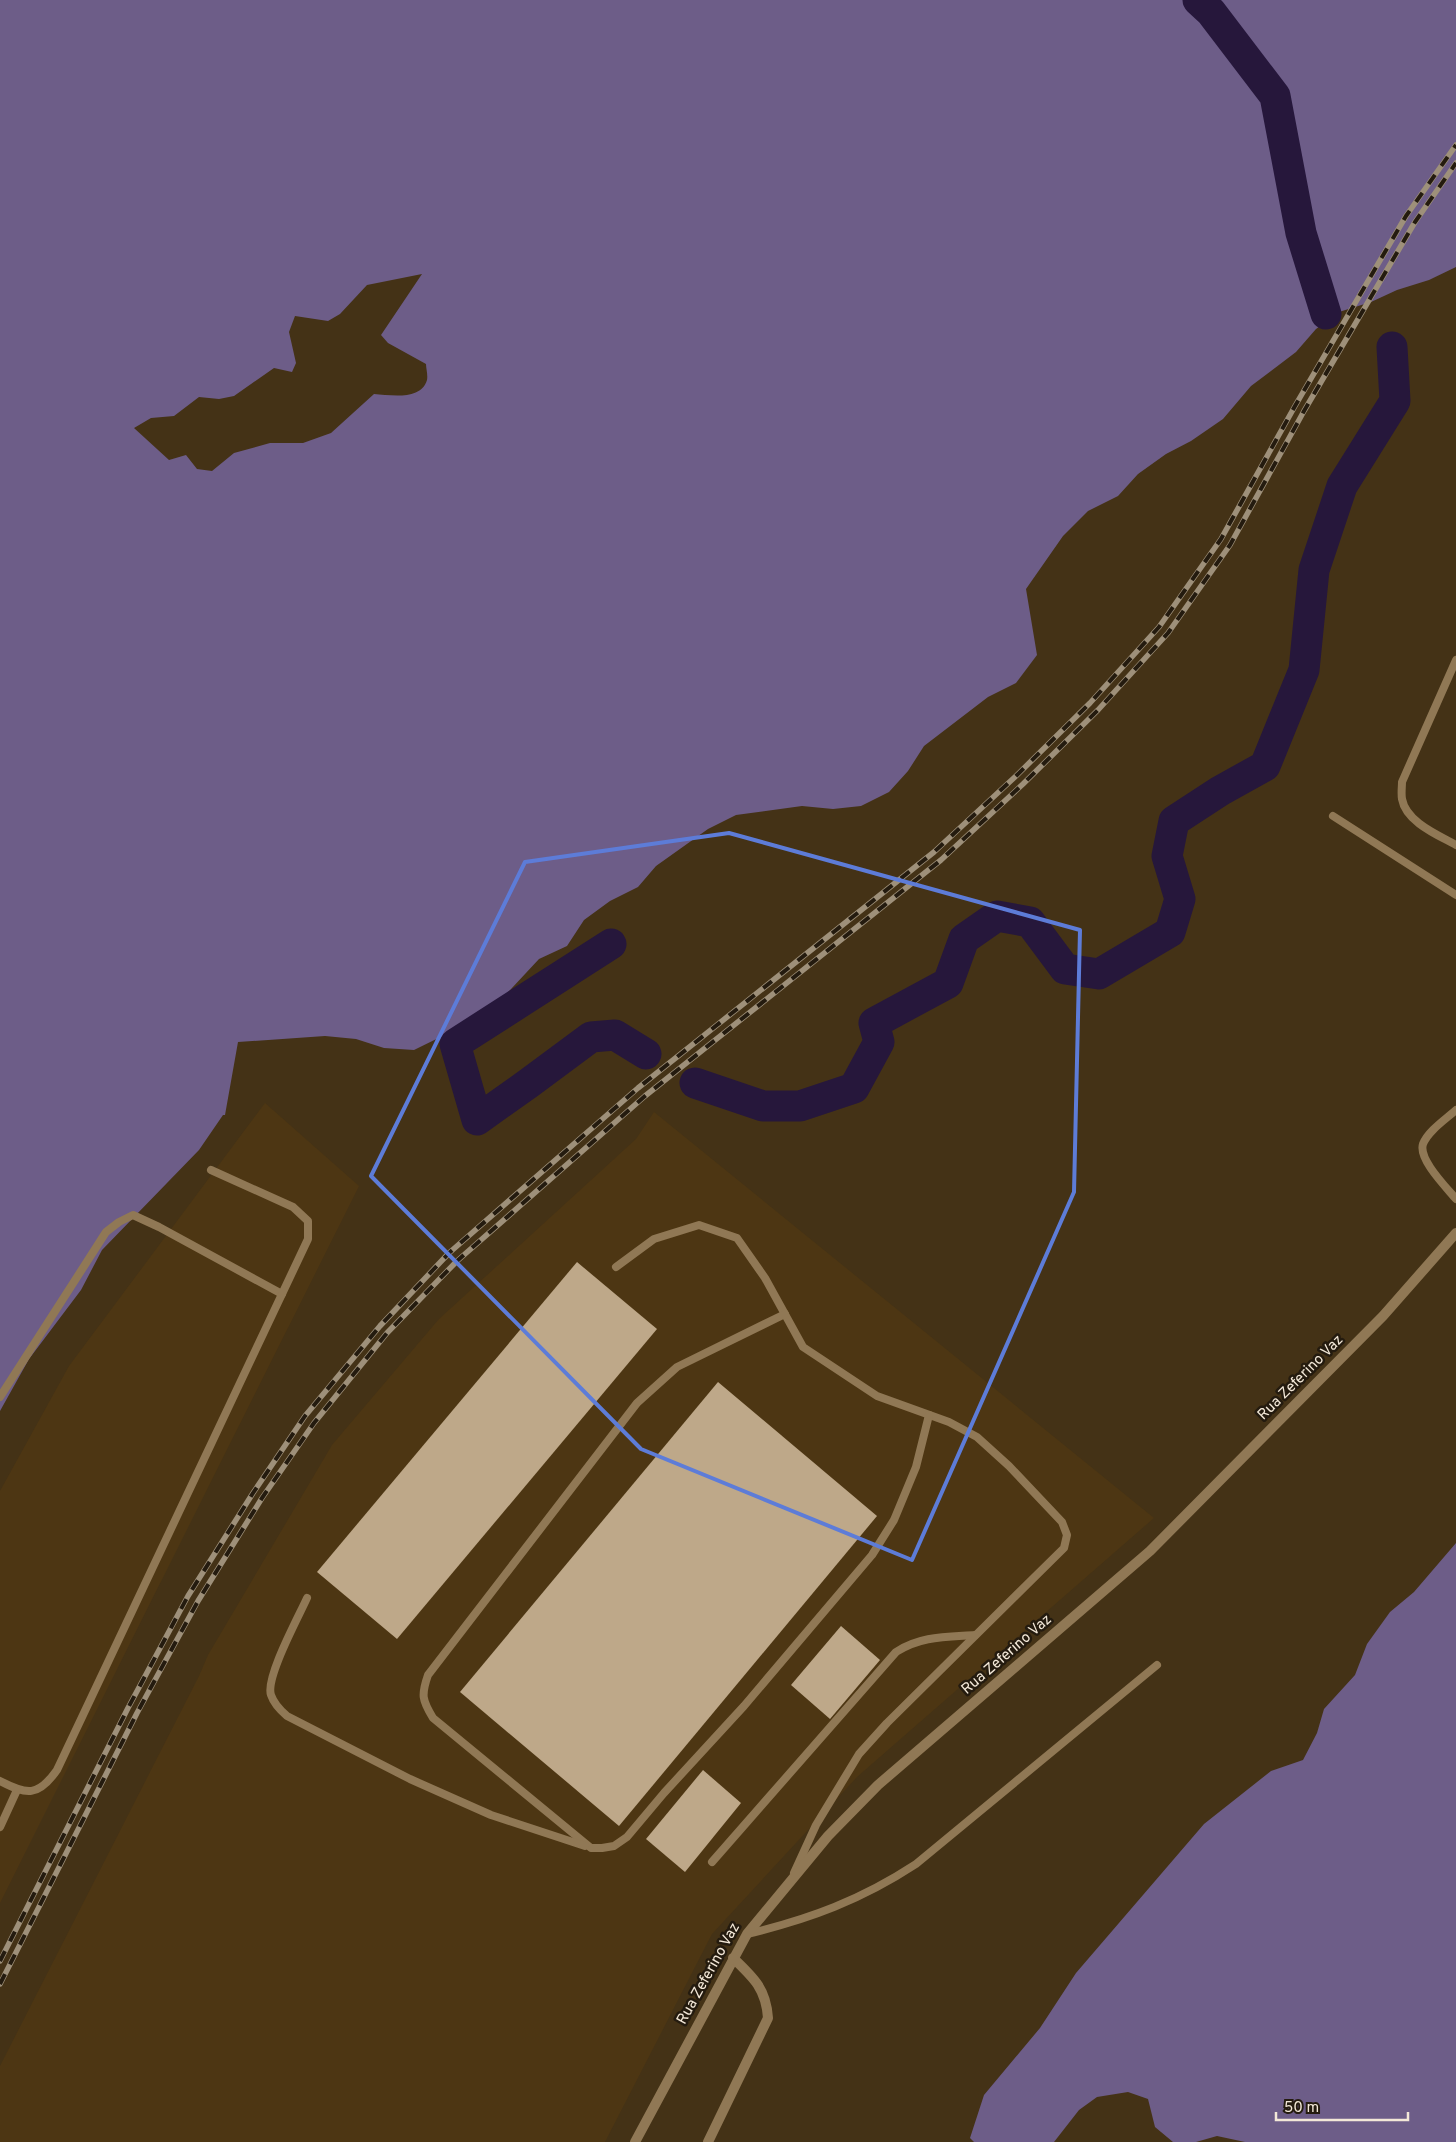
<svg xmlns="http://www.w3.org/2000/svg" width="1456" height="2142" font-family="Overpass,sans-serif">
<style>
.built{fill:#4d3613}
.forest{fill:#6d5d88;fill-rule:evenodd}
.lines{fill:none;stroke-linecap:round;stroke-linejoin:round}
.river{stroke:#26173b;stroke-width:31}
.building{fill:#bea889}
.service{stroke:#907855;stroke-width:8}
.minor{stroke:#907855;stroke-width:10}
.rail-casing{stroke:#9e907a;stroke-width:5.5}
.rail{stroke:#241b0f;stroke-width:4;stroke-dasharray:11;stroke-linecap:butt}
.marked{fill:none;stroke:#5d7cd8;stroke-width:4;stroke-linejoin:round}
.labels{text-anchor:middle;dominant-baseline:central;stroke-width:5;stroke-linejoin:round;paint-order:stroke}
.street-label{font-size:15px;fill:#f3e8d8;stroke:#241b0f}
</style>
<rect width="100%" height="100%" fill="#443216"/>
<g class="built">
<polygon points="265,1103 359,1186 0,1903 0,1491 69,1366"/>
<polygon points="654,1112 1154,1518 857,1777 712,1934 605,2142 0,2142 0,2066 199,1676 208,1655 332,1445 439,1319 636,1139"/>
</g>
<g class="forest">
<path d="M0,0H1456V267L1429,280L1397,290L1371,302L1339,312L1316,329L1296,352L1251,386L1223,419L1191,441L1166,454L1138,474L1118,496L1088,511L1063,536L1026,589L1037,655L1016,683L988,697L924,746L908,771L889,792L861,806L833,809L802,806L736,815L708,829L656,866L638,887L610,901L584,920L567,946L539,959L497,1004L471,1022L414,1050L384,1048L356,1039L325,1036L238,1042L225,1115H223L199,1150L102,1250L81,1290L29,1359L0,1411ZM422,274L381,335L388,343L426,364C426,368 428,375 427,380C421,401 390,395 374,394L331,433L303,443H270L234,453L212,471L197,469L186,455L169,460L134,428L151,418L174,416L199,397L219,399L234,396L274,368L292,372L296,363L289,332L295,316L328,321L340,314L367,285Z"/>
<polygon points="1456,1543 1456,2142 1245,2142 1217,2136 1196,2142 1173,2142 1155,2127 1148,2099 1128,2092 1097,2097 1079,2110 1054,2142 974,2142 970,2138 984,2095 1040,2028 1076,1973 1204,1824 1271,1771 1303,1760 1317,1733 1324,1709 1355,1675 1367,1644 1390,1612 1414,1592"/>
</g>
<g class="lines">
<g class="river">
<polyline points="1198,0 1211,12 1275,96 1301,233 1326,314"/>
<polyline points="611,944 455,1044 477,1120 529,1083 591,1037 615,1035 646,1054"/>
<polyline points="695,1083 763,1106 800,1106 854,1088 879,1042 874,1023 948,983 964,939 997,916 1030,922 1065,969 1099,974 1170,932 1180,899 1167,856 1174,821 1220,791 1265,766 1304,670 1314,570 1342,486 1395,401 1392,347"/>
</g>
</g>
<g class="building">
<polygon points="577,1262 657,1329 397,1639 317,1572"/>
<polygon points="718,1382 877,1516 619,1826 460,1692"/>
<polygon points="841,1626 880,1660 830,1719 791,1685"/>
<polygon points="703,1770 741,1803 685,1872 646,1839"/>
</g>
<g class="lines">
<g class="service">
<path d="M1456,660L1402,782C1402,787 1401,793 1402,799C1406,822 1438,835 1456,845"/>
<polyline points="1333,816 1456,895"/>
<path d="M1456,1110C1446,1119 1428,1131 1423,1144C1418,1159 1446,1187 1456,1199"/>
<polyline points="616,1267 654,1239 699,1225 737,1238 765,1278 803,1347 877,1396 949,1422 977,1437 1009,1466 1062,1522 1067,1535 1064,1548 887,1723 859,1754 816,1825 794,1873"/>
<path d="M785,1314L677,1367L637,1403L428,1675C421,1695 422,1700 433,1718L591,1848H602L614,1846L627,1837L664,1793L744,1706L872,1555L894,1520L916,1467L929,1415"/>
<polyline points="0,1397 106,1232 119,1222 133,1215 159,1227 282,1294"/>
<path d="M307,1598C299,1616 265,1678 271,1695C274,1704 280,1710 287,1716L410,1779L491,1815L585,1846"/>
<path d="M0,1781C27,1795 38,1797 57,1770L308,1239V1221L293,1207L211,1170"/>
<polyline points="0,1827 17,1790"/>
<path d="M712,1862L896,1652C920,1636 946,1637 975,1635"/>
<path d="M747,1934C810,1919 861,1900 916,1864L1157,1665"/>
</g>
<g class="minor">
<polyline points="635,2142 747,1934 828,1836 878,1785 1150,1551 1383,1316 1456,1233"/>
<path d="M708,2142L768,2018C766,1989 754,1978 733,1958"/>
</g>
<g class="rail-casing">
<g id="rail">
<polyline points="0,1961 128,1708 188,1596 253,1493 305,1416 380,1326 449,1253 638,1088 934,852 1016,776 1090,703 1159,627 1221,539 1295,406 1406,216 1456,145"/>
<polyline points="0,1984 137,1713 198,1601 262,1498 314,1423 387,1333 457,1261 645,1096 941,860 1023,784 1098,710 1168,633 1230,545 1304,411 1415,222 1456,163"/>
</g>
</g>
<use href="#rail" class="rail"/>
</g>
<path class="marked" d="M729,833L1080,930L1074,1192L912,1560L641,1449L371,1176L525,862Z"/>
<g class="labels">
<g class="street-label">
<text transform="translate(1301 1378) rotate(-45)">Rua Zeferino Vaz</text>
<text transform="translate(1007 1655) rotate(-41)">Rua Zeferino Vaz</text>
<text transform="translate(709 1974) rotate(-61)">Rua Zeferino Vaz</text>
</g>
</g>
<path d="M1276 2112v8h132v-8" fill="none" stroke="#f3e8d8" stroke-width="2.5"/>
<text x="1284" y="2112" font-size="15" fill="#f3e8d8" stroke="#241b0f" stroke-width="4" paint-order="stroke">50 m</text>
</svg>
